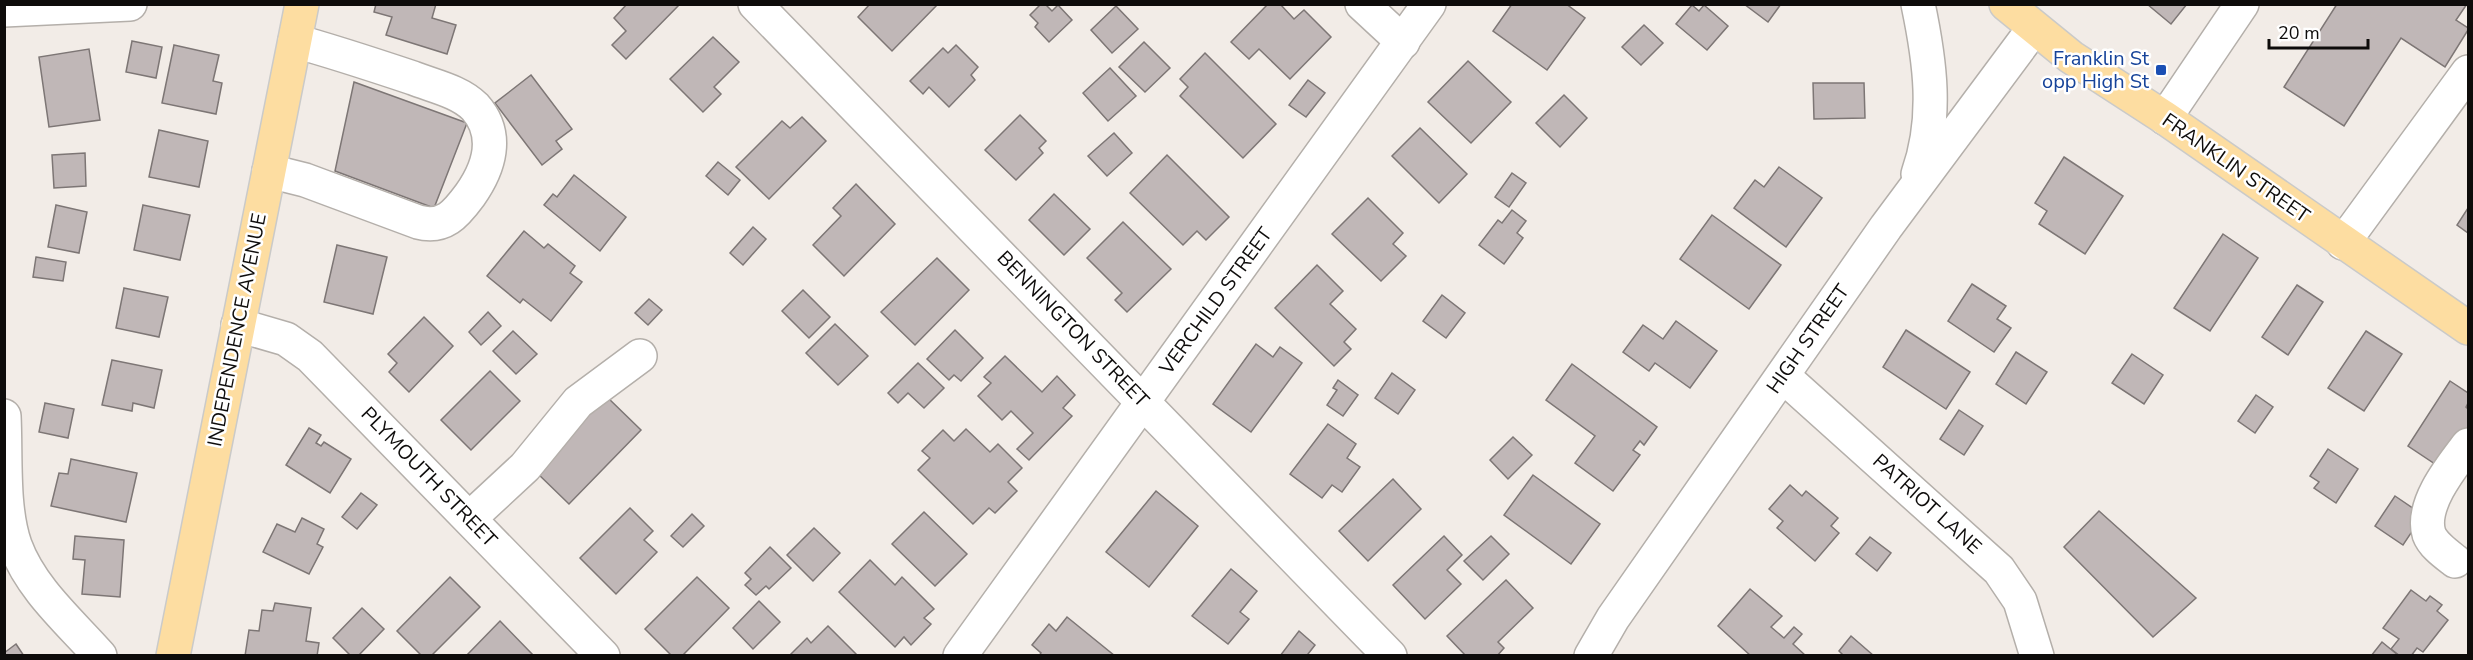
<svg xmlns="http://www.w3.org/2000/svg" width="2473" height="660" font-family="'Nunito Sans',sans-serif">
<style>
.building{fill:#c0b7b7;stroke:#7d7675;stroke-width:1.5}
.lines{fill:none;stroke-linecap:round;stroke-linejoin:round}
.minor-casing{stroke:#b4afaa;stroke-width:36}
.major-casing{stroke:#cacac9;stroke-width:36}
.minor{stroke:#fff;stroke-width:33}
.major{stroke:#fddda1;stroke-width:33}
.transit-dot{fill:#1a4fb4;stroke:#fff;stroke-width:2}
.labels{text-anchor:middle;dominant-baseline:central;stroke-width:5;stroke-linejoin:round;paint-order:stroke}
.transit-label{font-size:20px;fill:#164399;stroke:#fff;text-anchor:end}
.street-label{font-size:20px;fill:#0e0c0b;stroke:#fff}
</style>
<rect width="100%" height="100%" fill="#f2ece7"/>
<g class="building">
<polygon points="376,4 436,4 432,18 456,25 447,54 386,35 392,17 374,12"/>
<polygon points="627,4 680,4 626,59 612,45 626,31 614,18"/>
<polygon points="870,4 938,4 892,51 858,17"/>
<polygon points="1041,4 1045,4 1052,11 1058,5 1072,20 1049,42 1035,27 1038,23 1030,15"/>
<polygon points="1268,4 1280,4 1294,19 1304,10 1331,37 1290,79 1259,49 1249,59 1231,42"/>
<polygon points="1512,4 1566,4 1585,18 1547,70 1493,31"/>
<polygon points="1744,4 1781,4 1768,22"/>
<polygon points="2147,4 2187,4 2171,24"/>
<polygon points="2337,4 2467,4 2456,20 2468,28 2468,30 2445,67 2401,38 2344,126 2284,87"/>
<polygon points="1692,5 1699,11 1704,5 1728,26 1707,50 1676,24"/>
<polygon points="1116,6 1138,29 1112,53 1091,30"/>
<polygon points="1644,25 1663,43 1641,65 1622,47"/>
<polygon points="713,37 739,62 714,87 721,94 703,112 670,79"/>
<polygon points="132,41 162,47 156,78 126,72"/>
<polygon points="1144,42 1170,68 1145,92 1119,67"/>
<polygon points="174,45 219,55 213,81 222,83 216,114 162,103"/>
<polygon points="956,45 978,67 971,75 975,80 949,107 929,87 923,94 910,81 943,48 948,53"/>
<polygon points="89,49 100,120 49,127 39,57"/>
<polygon points="1205,53 1276,124 1243,158 1180,96 1188,87 1180,79"/>
<polygon points="1468,61 1511,102 1471,143 1428,102"/>
<polygon points="1110,68 1136,96 1108,121 1083,93"/>
<polygon points="531,75 572,129 556,141 562,149 542,165 495,103"/>
<polygon points="1308,80 1325,93 1306,117 1289,105"/>
<polygon points="354,82 467,123 434,208 335,171"/>
<polygon points="1813,83 1864,83 1865,118 1814,119"/>
<polygon points="1564,95 1587,118 1560,147 1536,123"/>
<polygon points="1020,115 1046,141 1039,148 1043,153 1016,180 985,150"/>
<polygon points="802,117 826,141 769,199 736,167 782,121 790,128"/>
<polygon points="1420,128 1467,174 1439,203 1392,156"/>
<polygon points="159,130 208,141 199,187 149,177"/>
<polygon points="1114,133 1132,153 1107,176 1088,156"/>
<polygon points="85,153 86,186 54,188 52,155"/>
<polygon points="1167,155 1229,217 1206,240 1197,231 1183,245 1130,193"/>
<polygon points="2064,157 2123,196 2085,254 2039,224 2047,211 2035,203"/>
<polygon points="718,162 740,180 728,195 706,176"/>
<polygon points="1779,167 1822,198 1786,247 1734,208 1755,180 1764,187"/>
<polygon points="1512,173 1526,183 1509,207 1495,197"/>
<polygon points="574,175 626,217 600,251 544,205 553,194 557,197"/>
<polygon points="856,184 895,224 844,276 813,245 841,216 833,208"/>
<polygon points="1054,194 1090,229 1064,255 1029,220"/>
<polygon points="1368,198 1403,233 1393,244 1406,256 1381,281 1332,234"/>
<polygon points="56,205 87,212 79,253 48,247"/>
<polygon points="143,205 190,215 180,260 134,250"/>
<polygon points="2468,208 2468,233 2457,225"/>
<polygon points="1512,210 1526,221 1517,233 1523,238 1504,264 1479,245 1498,220 1502,223"/>
<polygon points="1712,215 1781,265 1749,309 1680,259"/>
<polygon points="1123,222 1171,269 1127,312 1115,300 1122,293 1087,258"/>
<polygon points="753,227 766,239 743,265 730,253"/>
<polygon points="524,231 544,248 548,244 575,266 570,273 582,282 551,321 523,299 520,303 487,276"/>
<polygon points="2223,234 2258,258 2210,331 2174,308"/>
<polygon points="337,245 387,257 373,314 324,302"/>
<polygon points="36,257 66,262 63,281 33,277"/>
<polygon points="937,258 969,290 915,345 881,312"/>
<polygon points="1317,265 1343,291 1330,304 1356,329 1344,342 1351,349 1334,366 1275,308"/>
<polygon points="1972,284 2006,306 1997,319 2011,328 1994,352 1948,321"/>
<polygon points="2297,285 2323,302 2288,355 2262,337"/>
<polygon points="124,288 168,297 159,337 116,328"/>
<polygon points="803,290 830,317 809,338 782,311"/>
<polygon points="1442,295 1465,313 1446,338 1423,321"/>
<polygon points="649,299 662,310 648,325 635,313"/>
<polygon points="488,312 501,326 481,345 469,332"/>
<polygon points="424,317 453,346 409,392 389,372 397,363 388,354"/>
<polygon points="1676,321 1717,351 1690,388 1655,363 1649,371 1623,352 1643,325 1663,339"/>
<polygon points="835,324 868,356 838,385 806,353"/>
<polygon points="955,330 983,358 961,381 954,375 949,380 927,359"/>
<polygon points="1906,330 1970,372 1946,409 1883,367"/>
<polygon points="513,331 537,354 516,374 493,351"/>
<polygon points="2366,331 2402,354 2364,411 2328,388"/>
<polygon points="1256,344 1273,357 1280,347 1302,363 1251,432 1213,404"/>
<polygon points="2016,352 2047,372 2026,404 1996,384"/>
<polygon points="2132,354 2163,375 2144,404 2112,383"/>
<polygon points="1005,356 1042,392 1057,376 1075,395 1063,408 1072,416 1029,460 1017,449 1033,433 1011,411 1002,420 978,396 991,383 984,377"/>
<polygon points="112,360 162,370 154,408 133,403 132,411 102,405"/>
<polygon points="918,363 944,388 924,408 908,393 898,403 888,393"/>
<polygon points="1572,364 1657,427 1644,445 1640,441 1633,450 1640,455 1613,491 1575,463 1595,436 1546,400"/>
<polygon points="490,371 520,401 471,450 441,420"/>
<polygon points="1392,373 1415,390 1398,414 1375,398"/>
<polygon points="1338,380 1358,395 1343,416 1327,405 1337,390 1333,388"/>
<polygon points="2450,381 2468,393 2468,403 2466,407 2468,409 2468,434 2444,470 2408,446"/>
<polygon points="2256,395 2273,407 2255,433 2238,421"/>
<polygon points="606,396 641,430 569,504 534,470"/>
<polygon points="45,403 74,409 68,438 39,432"/>
<polygon points="1959,410 1983,426 1964,455 1940,439"/>
<polygon points="1328,424 1356,444 1347,458 1360,467 1342,492 1332,485 1322,498 1290,474"/>
<polygon points="309,428 321,435 316,443 321,446 324,442 351,459 330,493 286,465"/>
<polygon points="966,429 990,452 998,444 1022,468 1008,482 1017,491 995,513 989,508 973,524 918,470 930,458 922,451 943,430 954,441"/>
<polygon points="1513,437 1532,455 1508,479 1490,460"/>
<polygon points="2328,449 2358,469 2336,503 2314,488 2319,482 2310,476"/>
<polygon points="71,459 137,473 126,522 51,506 59,473 68,474"/>
<polygon points="1533,475 1600,524 1571,564 1504,515"/>
<polygon points="1393,479 1421,509 1368,561 1339,531"/>
<polygon points="1790,485 1802,496 1806,491 1838,518 1831,526 1839,533 1815,561 1777,528 1783,521 1769,509"/>
<polygon points="1156,491 1198,526 1149,587 1106,552"/>
<polygon points="361,493 377,505 357,529 342,517"/>
<polygon points="2395,496 2423,515 2403,545 2375,526"/>
<polygon points="630,508 653,531 644,540 657,552 616,594 580,558"/>
<polygon points="2099,511 2196,598 2153,637 2064,547"/>
<polygon points="924,512 967,554 935,586 892,544"/>
<polygon points="692,514 704,526 683,547 671,536"/>
<polygon points="302,518 324,529 317,544 323,547 309,574 263,552 277,524 295,532"/>
<polygon points="814,528 840,553 813,581 787,555"/>
<polygon points="75,536 124,540 120,597 82,594 85,560 73,559"/>
<polygon points="1444,536 1462,555 1447,570 1461,584 1425,619 1393,585"/>
<polygon points="1491,536 1509,554 1483,580 1464,561"/>
<polygon points="1870,537 1891,553 1877,571 1856,554"/>
<polygon points="770,547 791,568 769,589 766,586 756,595 745,585 751,579 745,573"/>
<polygon points="870,560 895,585 902,577 934,609 924,618 931,624 911,645 904,637 895,647 839,592"/>
<polygon points="1231,569 1257,591 1240,612 1249,619 1228,644 1192,616"/>
<polygon points="450,577 480,607 431,656 422,656 397,631"/>
<polygon points="697,577 729,608 682,656 672,656 645,629"/>
<polygon points="1506,580 1533,608 1498,642 1504,648 1497,656 1466,656 1447,636"/>
<polygon points="1750,589 1782,616 1771,627 1784,638 1794,627 1802,634 1793,644 1806,656 1751,656 1718,626"/>
<polygon points="2411,590 2426,601 2430,596 2442,605 2437,611 2448,620 2423,652 2417,648 2411,656 2400,656 2391,649 2399,639 2383,628"/>
<polygon points="759,601 780,622 753,649 733,628"/>
<polygon points="275,603 311,608 306,641 319,643 317,656 245,656 249,630 259,631 262,610 273,611"/>
<polygon points="362,608 384,629 358,656 351,656 333,638"/>
<polygon points="1067,617 1115,656 1039,656 1041,653 1032,645 1049,624 1056,631"/>
<polygon points="500,621 534,656 466,656"/>
<polygon points="828,626 858,656 789,656 807,638 811,643"/>
<polygon points="1299,631 1315,645 1308,654 1310,656 1280,656"/>
<polygon points="1851,636 1874,656 1844,656 1839,651"/>
<polygon points="2382,642 2399,656 2371,656"/>
<polygon points="16,644 24,656 4,656 4,653"/>
</g>
<g class="lines">
<g class="minor-casing">
<g id="minor">
<polyline points="755,4 1390,656"/>
<polyline points="1362,4 1403,42"/>
<polyline points="4,10 130,4"/>
<polyline points="2165,118 2242,4"/>
<path d="M269,171L305,180L418,222C444,229 456,214 470,195C489,168 500,135 475,107C459,91 433,86 413,78C374,65 335,52 295,41"/>
<path d="M1918,174C1938,118 1930,61 1918,4"/>
<polyline points="2343,243 2468,72"/>
<polyline points="238,325 286,339 310,356 603,656"/>
<polyline points="1783,376 1999,570 2020,601 2037,656"/>
<path d="M4,416C6,456 2,508 15,545C31,589 70,622 100,656"/>
<polyline points="470,518 525,467 578,402 640,356"/>
<path d="M2455,561C2446,554 2433,545 2429,534C2420,505 2452,466 2468,445"/>
<polyline points="960,656 1429,4"/>
<polyline points="1591,656 1613,618 1886,227 2034,28"/>
</g>
</g>
<g class="major-casing">
<g id="major">
<polyline points="2006,4 2071,57 2165,118 2468,328"/>
<polyline points="173,656 302,4"/>
</g>
</g>
<use href="#minor" class="minor"/>
<use href="#major" class="major"/>
</g>
<rect class="transit-dot" x="2155" y="64" width="12" height="12" rx="3"/>
<g class="labels">
<g class="transit-label">
<text x="2149" y="58">Franklin St<tspan x="2149" dy="23">opp High St</tspan></text>
</g>
<g class="street-label">
<text transform="translate(2236 168) rotate(35)">FRANKLIN STREET</text>
<text transform="translate(1216 301) rotate(-54)">VERCHILD STREET</text>
<text transform="translate(1073 329) rotate(46)">BENNINGTON STREET</text>
<text transform="translate(237 330) rotate(-79)">INDEPENDENCE AVENUE</text>
<text transform="translate(1808 339) rotate(-55)">HIGH STREET</text>
<text transform="translate(429 477) rotate(46)">PLYMOUTH STREET</text>
<text transform="translate(1927 504) rotate(42)">PATRIOT LANE</text>
</g>
</g>
<rect width="2473" height="660" fill="none" stroke="#0e0c0b" stroke-width="12"/>
<path d="M2269 39v9h99v-9" fill="none" stroke="#0e0c0b" stroke-width="3"/>
<text x="2278" y="39" font-size="18" fill="#0e0c0b" stroke="#ffffff" stroke-width="4.5" paint-order="stroke">20 m</text>
</svg>
